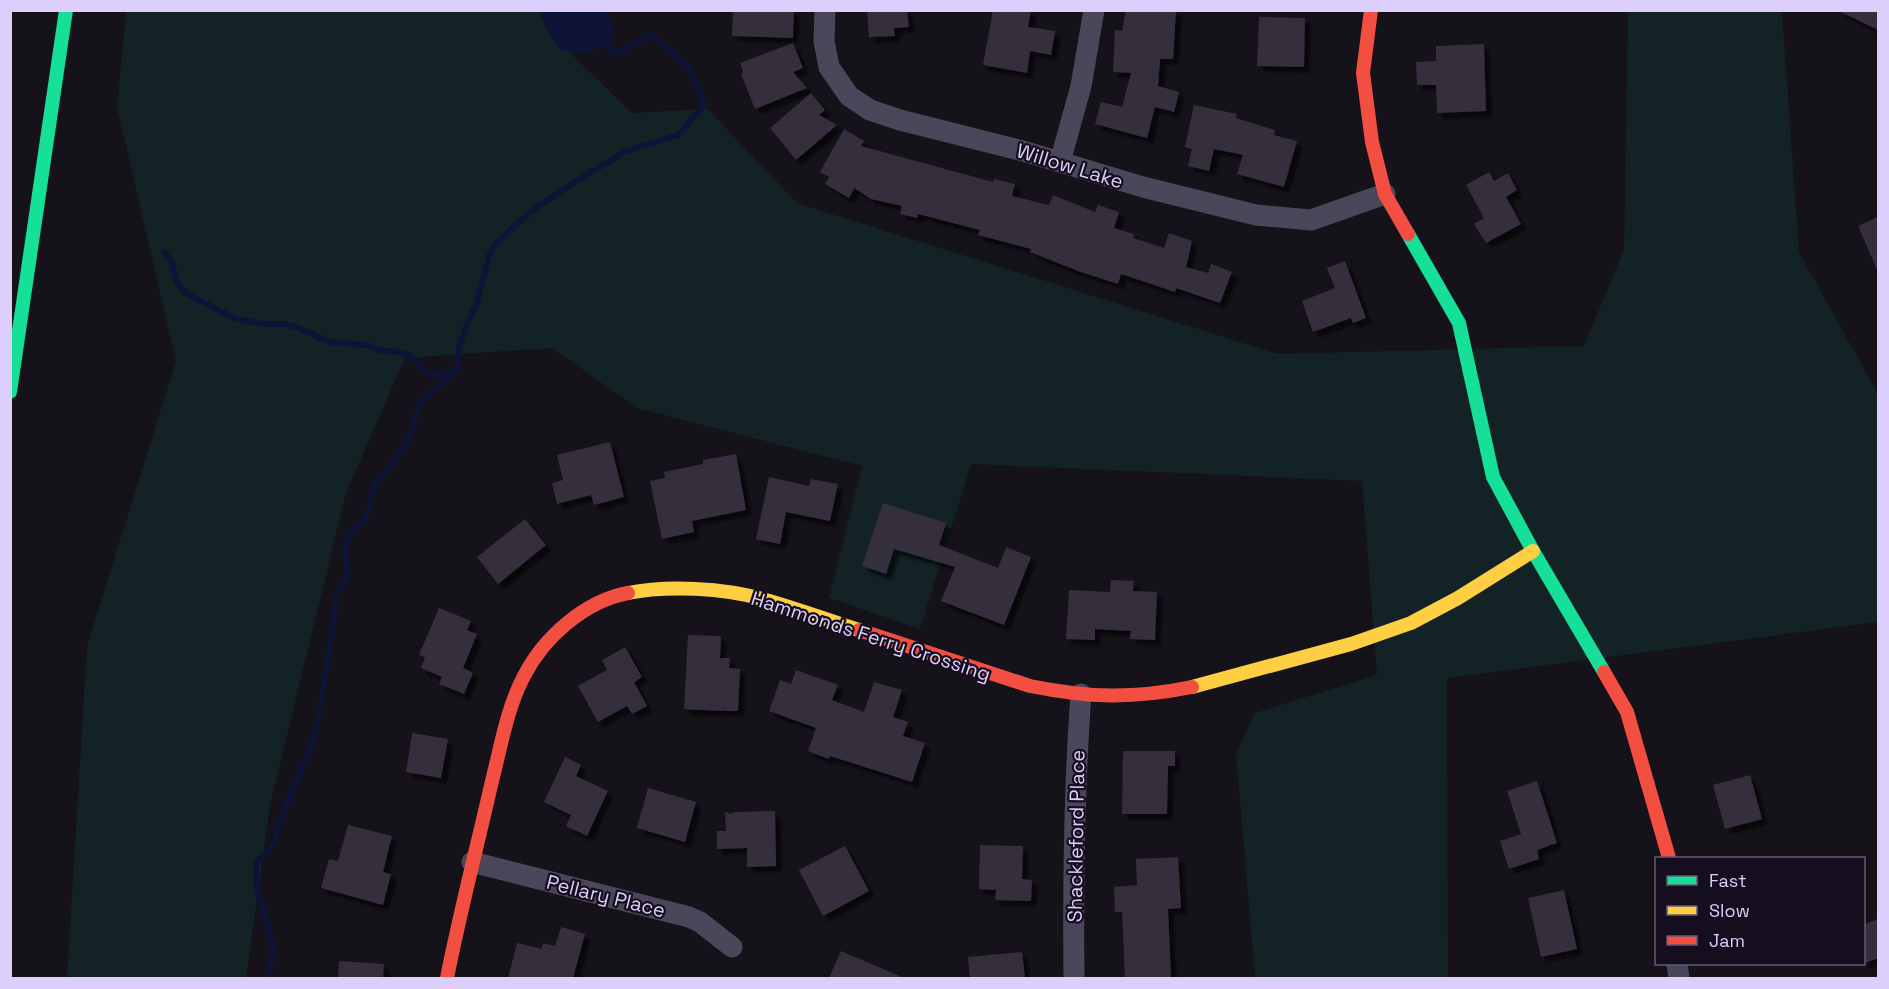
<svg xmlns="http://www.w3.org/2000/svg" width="1889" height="989" font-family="'Space Grotesk',sans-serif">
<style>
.green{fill:#122225}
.water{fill:#0e1435}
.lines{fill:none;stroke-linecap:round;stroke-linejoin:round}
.stream{stroke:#0e1435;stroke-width:6}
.building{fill:#342f3c;filter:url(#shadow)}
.street{stroke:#4b475b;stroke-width:21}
.fast{stroke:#16e098;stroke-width:14}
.slow{stroke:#ffcf43;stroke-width:14}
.jam{stroke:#f24e42;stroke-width:14}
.labels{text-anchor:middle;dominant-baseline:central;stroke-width:4.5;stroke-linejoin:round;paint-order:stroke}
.street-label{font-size:20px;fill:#dccffb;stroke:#140e1e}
</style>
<defs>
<filter id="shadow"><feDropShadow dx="5.5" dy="5.5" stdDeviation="1.5" flood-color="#0009"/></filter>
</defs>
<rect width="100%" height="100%" fill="#15121a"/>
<polygon class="green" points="126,11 546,11 557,40 632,113 708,109 797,203 1278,354 1584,346 1624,249 1628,11 1782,11 1799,252 1878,394 1878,622 1447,678 1448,978 1255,978 1236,753 1255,713 1377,675 1362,481 971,464 920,629 829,598 862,466 637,408 552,348 405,358 346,493 270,805 246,978 67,978 87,646 176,361 117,107"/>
<path class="water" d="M539,11H607L615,34C593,53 588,58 559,49L545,26Z"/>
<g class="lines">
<g class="stream">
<polyline points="164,252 172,263 176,280 185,293 236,319 265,324 285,324 298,328 330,342 367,345 378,350 399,352 407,354 421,365 425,373 434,375 457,371"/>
<polyline points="268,978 274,947 256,887 256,863 275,842 277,827 312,744 319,714 330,644 335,613 334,600 347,576 345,545 351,533 365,520 377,479 386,472 409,440 419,403 457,370 459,347 468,321 476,306 489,256 496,244 522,219 545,201 624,152 678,135 705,104 689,67 651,35 616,54 601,36"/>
</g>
</g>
<g class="building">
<polygon points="733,10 794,10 793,38 732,36"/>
<polygon points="867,10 907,10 909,27 894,28 895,36 869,37"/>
<polygon points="993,10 1031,10 1028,27 1055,31 1051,55 1030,51 1027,73 983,65"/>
<polygon points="1126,10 1176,10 1173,59 1160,59 1158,86 1179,92 1174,112 1155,107 1147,138 1095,124 1101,102 1122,107 1131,73 1113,72 1115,30 1122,31"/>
<polygon points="1837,10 1878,10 1878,30"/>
<polygon points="1259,17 1305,18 1304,67 1257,66"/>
<polygon points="793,43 803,68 793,72 807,88 755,109 741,74 743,71 740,63"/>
<polygon points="1484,44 1486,111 1437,113 1436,85 1417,85 1416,62 1436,61 1436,46"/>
<polygon points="811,93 825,110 819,115 837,125 796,160 770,128"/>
<polygon points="1194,105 1237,114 1236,118 1275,130 1274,135 1297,141 1284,187 1237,174 1243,155 1214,149 1209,171 1188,166 1192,149 1185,147"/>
<polygon points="844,129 864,141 861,146 993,182 994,179 1015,184 1012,196 1049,205 1053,195 1095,212 1098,205 1119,212 1114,228 1134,234 1133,238 1164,248 1169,233 1192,241 1186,267 1208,273 1211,264 1232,272 1220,303 1176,288 1175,292 1121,274 1118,284 1078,271 1030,252 1031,249 978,235 980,230 918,214 917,218 900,214 902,206 871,199 854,188 849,198 825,184 829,177 820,172"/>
<polygon points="1489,172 1494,181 1508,173 1517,190 1506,197 1521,224 1486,243 1474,224 1484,218 1466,185"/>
<polygon points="1878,217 1878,272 1858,226"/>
<polygon points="1345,261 1366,318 1353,323 1351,318 1313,332 1302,301 1335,288 1327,268"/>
<polygon points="610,442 624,497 594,505 591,495 557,504 552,483 563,480 557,455"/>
<polygon points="736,454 746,510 692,521 694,532 662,539 650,481 665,478 664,472 703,464 703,460"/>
<polygon points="769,477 809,486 811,479 838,484 830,521 786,512 780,544 756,539"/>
<polygon points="883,503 946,523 939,545 998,568 1006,547 1031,557 1004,625 941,601 955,567 894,549 886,574 862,566"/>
<polygon points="525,519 546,545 498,584 477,557"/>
<polygon points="1111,580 1134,581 1133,591 1157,592 1155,640 1130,639 1131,631 1095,629 1095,640 1066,639 1069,590 1110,592"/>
<polygon points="439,608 471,621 467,630 477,634 463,668 473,673 464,694 439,684 442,677 421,668 425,657 419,655"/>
<polygon points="688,635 721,636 720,658 730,658 729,668 740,669 738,711 724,711 724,706 723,711 684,709"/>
<polygon points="625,647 642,677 634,682 647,706 632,714 627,706 598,722 578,686 607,670 602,660"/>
<polygon points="796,670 838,685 832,700 864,712 874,682 902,690 893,717 908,722 903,736 925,743 912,782 830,756 829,759 808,751 816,728 769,711 780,680 791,684"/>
<polygon points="412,733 448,739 441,778 406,772"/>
<polygon points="1123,751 1175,751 1175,766 1168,766 1167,814 1122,814"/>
<polygon points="565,757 581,765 576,776 608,791 587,836 566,826 571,815 544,802"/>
<polygon points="1750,775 1762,819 1725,829 1713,785"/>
<polygon points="1537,781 1557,843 1537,850 1539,859 1509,869 1500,841 1521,834 1507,791"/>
<polygon points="648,788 696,802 685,842 637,828"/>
<polygon points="775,811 776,866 747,867 747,848 717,849 717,831 726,831 725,812 732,814 733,812"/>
<polygon points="348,825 392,836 383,872 391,874 383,905 321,888 329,859 338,861"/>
<polygon points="980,845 1023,846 1022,879 1032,880 1031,901 995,900 996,890 979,889"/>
<polygon points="845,846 869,891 823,916 799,870"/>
<polygon points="1178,857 1181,908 1168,909 1171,978 1125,978 1122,912 1115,912 1114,887 1137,885 1136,859"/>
<polygon points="1564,890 1577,949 1541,957 1528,898"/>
<polygon points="1878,919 1878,958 1863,964 1863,925"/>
<polygon points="561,927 585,934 573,978 508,978 517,943 542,949 543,943 555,946"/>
<polygon points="841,951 904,978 829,978"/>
<polygon points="1022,952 1025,978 970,978 968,957"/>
<polygon points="339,961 384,964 383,978 338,978"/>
</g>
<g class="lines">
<g class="street">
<polyline points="825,10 824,41 829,67 849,96 870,110 900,120 1023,151 1143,187 1256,215 1311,220 1385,194"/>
<polyline points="1060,162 1081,86 1094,10"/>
<polyline points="472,862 689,917 700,922 732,947"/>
<polyline points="1677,964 1679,978"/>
<path d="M1074,978C1073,883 1074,789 1081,694"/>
</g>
<g class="fast">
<polyline points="1408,234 1459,323 1493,477 1533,551 1604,672"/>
<polyline points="10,392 66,10"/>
</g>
<g class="slow">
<path d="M628,593C667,585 724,588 762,599C795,608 827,620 859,630"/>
<polyline points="1192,687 1351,644 1411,623 1458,598 1533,551"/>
</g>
<g class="jam">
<polyline points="1371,10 1363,73 1372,142 1385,194 1408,234"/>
<path d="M859,630L1030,686C1090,698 1132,699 1192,687"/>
<polyline points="1604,672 1627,712 1669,858"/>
<path d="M447,978C460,912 477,847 492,781C501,746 507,708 524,676C544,637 585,601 628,593"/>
</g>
</g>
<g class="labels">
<g class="street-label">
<text transform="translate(1070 166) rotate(17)">Willow Lake</text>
<text transform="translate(871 636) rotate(18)">Hammonds Ferry Crossing</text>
<text transform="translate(1076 836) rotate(-89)">Shackleford Place</text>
<text transform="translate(606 896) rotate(14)">Pellary Place</text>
</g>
</g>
<rect width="1889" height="989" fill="none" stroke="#dccffb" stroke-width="24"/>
<rect x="1655" y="857" width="210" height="108" fill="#140e1e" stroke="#645b76" stroke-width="1.5"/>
<rect x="1667" y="876" width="30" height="9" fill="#16e098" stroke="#645b76" stroke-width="1.5"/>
<text x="1709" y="887" font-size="18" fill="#dccffb">Fast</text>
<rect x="1667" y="906" width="30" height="9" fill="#ffcf43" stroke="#645b76" stroke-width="1.5"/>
<text x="1709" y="917" font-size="18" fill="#dccffb">Slow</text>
<rect x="1667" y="936" width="30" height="9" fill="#f24e42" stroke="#645b76" stroke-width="1.5"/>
<text x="1709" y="947" font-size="18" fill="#dccffb">Jam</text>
</svg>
